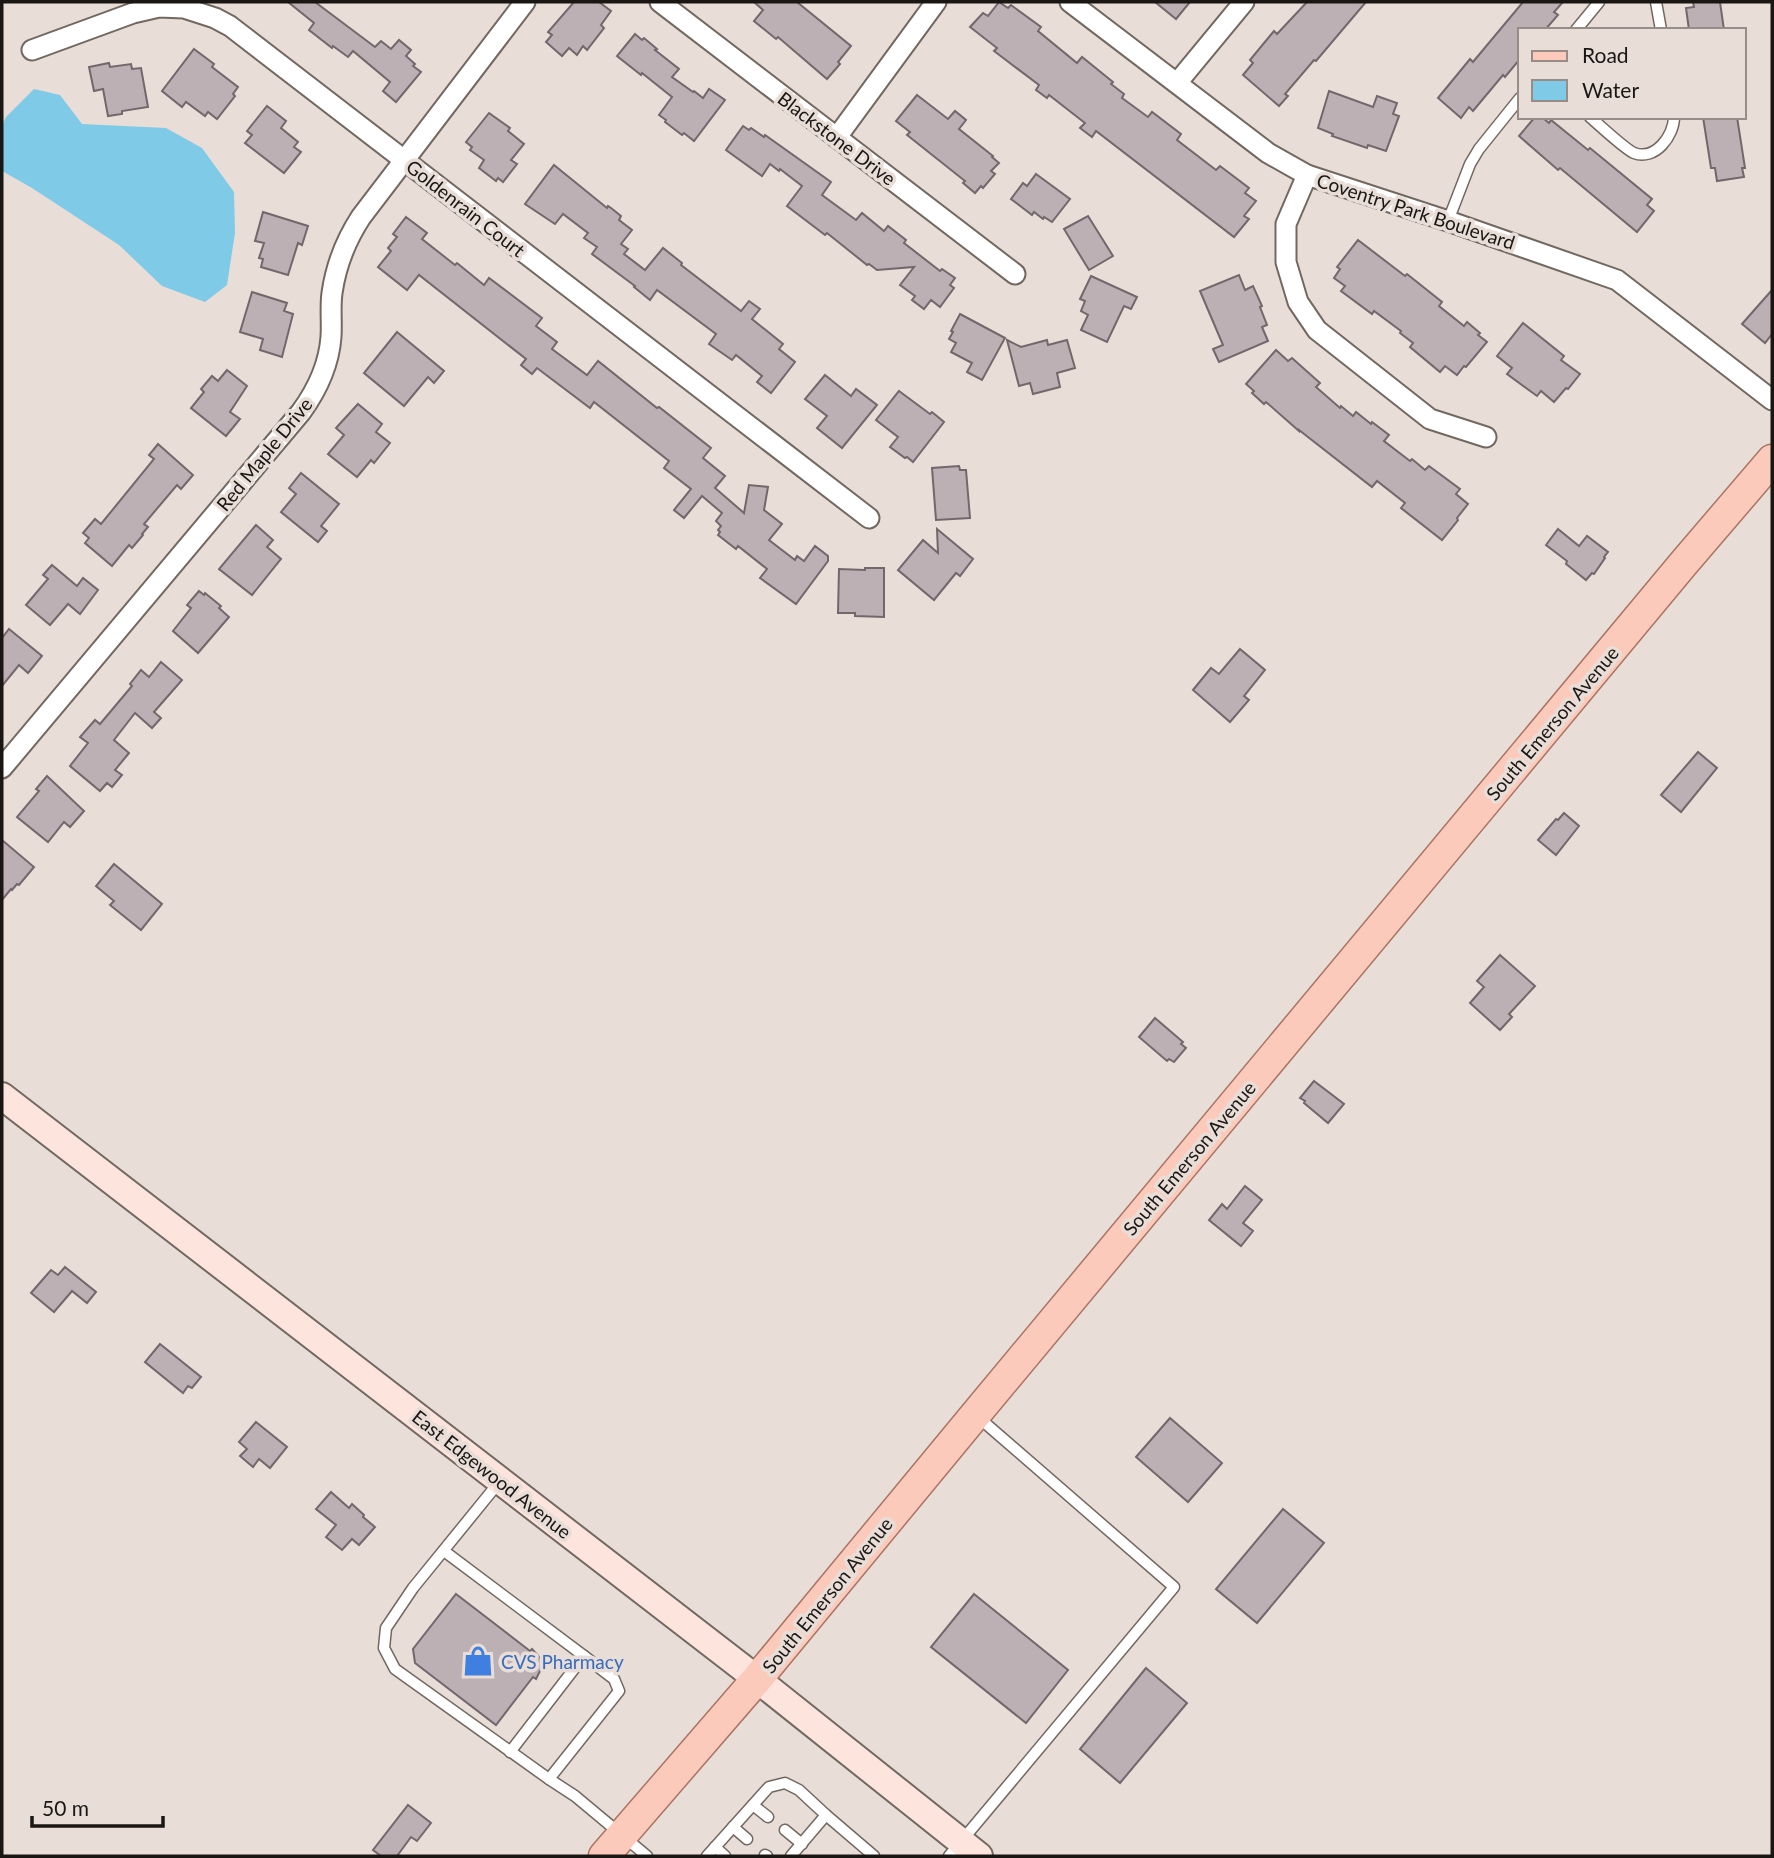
<svg xmlns="http://www.w3.org/2000/svg" width="1774" height="1858" font-family="Lato,sans-serif">
<style>
.water{fill:#7fcbe7}
.building{fill:#bcb0b4;stroke:#72676b;stroke-width:2}
.lines{fill:none;stroke-linecap:round;stroke-linejoin:round}
.service-casing{stroke:#726862;stroke-width:13}
.minor-casing{stroke:#726862;stroke-width:23}
.secondary-casing{stroke:#726862;stroke-width:30}
.primary-casing{stroke:#aa7463;stroke-width:33}
.service{stroke:#fff;stroke-width:10}
.minor{stroke:#fff;stroke-width:19}
.secondary{stroke:#fde4dd;stroke-width:26}
.primary{stroke:#fbcabb;stroke-width:30}
.labels{text-anchor:middle;dominant-baseline:central;stroke-width:7;stroke-linejoin:round;paint-order:stroke}
.street-label{font-size:19px;fill:#191613;stroke:#e9ddd7}
.shop-label{font-size:19px;fill:#366cbe;stroke:#e9ddd7;text-anchor:start}
</style>
<rect width="100%" height="100%" fill="#e9ddd7"/>
<polygon class="water" points="34,89 60,95 82,124 166,128 202,148 234,192 235,233 227,285 205,302 162,286 119,245 32,188 2,171 2,126 6,117"/>
<g class="building">
<polygon points="288,2 315,2 375,47 381,41 391,49 399,40 411,50 406,56 415,64 413,66 421,72 396,102 383,91 390,82 353,51 348,57 333,46 332,48 309,30 314,23"/>
<polygon points="574,2 599,2 611,11 601,25 604,28 587,50 583,46 577,55 569,48 562,56 546,42 552,35 548,32"/>
<polygon points="754,2 797,2 851,46 838,62 840,64 827,79 778,37 776,39 754,21 763,10"/>
<polygon points="999,2 1008,8 1011,5 1041,27 1038,31 1077,63 1082,57 1113,82 1111,84 1124,94 1122,98 1148,117 1152,112 1181,134 1177,140 1216,170 1220,166 1249,188 1245,193 1256,201 1244,216 1249,219 1234,237 1096,131 1092,137 1080,128 1085,123 1049,95 1047,98 1036,90 1039,85 994,51 997,48 970,27 983,13 988,16"/>
<polygon points="1155,2 1190,2 1176,19"/>
<polygon points="1307,2 1366,2 1316,61 1314,60 1285,94 1288,96 1279,106 1243,75 1253,63 1250,60 1274,31 1277,34"/>
<polygon points="1523,2 1563,2 1554,12 1558,15 1545,30 1520,30 1520,59 1505,77 1503,75 1473,111 1469,107 1461,118 1438,98 1470,59 1473,62"/>
<polygon points="1693,2 1720,2 1724,30 1689,30 1686,8 1694,7"/>
<polygon points="635,34 642,40 644,38 657,49 655,50 679,69 672,77 693,92 694,91 703,98 709,89 725,100 694,141 684,133 682,135 665,122 666,120 659,115 672,97 642,73 641,75 617,56"/>
<polygon points="194,49 214,64 212,67 238,87 233,94 235,96 217,119 208,112 205,116 186,102 182,107 162,91"/>
<polygon points="109,63 110,67 131,64 132,69 141,68 148,107 122,111 122,114 108,116 103,89 94,91 89,67"/>
<polygon points="1329,91 1373,107 1377,96 1397,103 1393,114 1399,116 1386,151 1368,145 1367,148 1332,136 1333,134 1318,128"/>
<polygon points="917,95 948,119 955,111 966,120 959,129 993,156 992,157 999,163 991,171 995,174 983,188 981,186 975,193 963,183 965,181 907,135 910,132 896,121"/>
<polygon points="267,106 286,121 281,128 298,142 294,147 301,152 284,173 245,143 252,135 247,131"/>
<polygon points="489,113 510,128 508,131 524,144 511,160 517,164 503,182 498,178 496,181 479,168 484,160 470,150 472,147 466,142"/>
<polygon points="1535,117 1542,117 1549,123 1551,120 1588,150 1590,148 1652,199 1647,205 1654,211 1637,232 1560,168 1558,170 1519,136"/>
<polygon points="1703,117 1737,117 1745,168 1742,168 1744,177 1717,181 1715,168 1711,168"/>
<polygon points="743,126 749,130 751,128 764,137 765,135 831,182 822,195 856,220 862,213 884,231 888,226 906,240 904,243 940,271 942,269 955,278 950,285 954,288 940,307 931,300 924,309 912,300 915,296 900,285 914,267 877,270 869,264 867,265 827,233 825,235 787,206 802,186 780,169 779,171 770,164 762,176 726,150"/>
<polygon points="554,165 607,208 608,206 611,208 621,216 619,220 632,230 621,244 628,249 624,254 645,270 663,248 682,263 681,265 741,311 749,301 760,309 752,319 783,344 779,349 795,362 771,393 757,382 762,376 736,355 732,360 709,344 716,334 657,290 650,300 634,287 635,286 592,254 597,247 584,238 588,233 563,214 555,224 525,204"/>
<polygon points="1036,174 1070,199 1052,222 1044,217 1043,219 1034,212 1032,215 1011,199 1023,183 1027,186"/>
<polygon points="263,212 308,226 302,245 298,243 288,275 261,267 263,259 259,258 264,243 255,241"/>
<polygon points="1088,216 1113,256 1089,270 1064,229"/>
<polygon points="406,217 427,233 422,239 455,265 457,263 484,285 489,278 542,318 536,326 557,342 552,349 587,375 598,361 657,408 659,407 711,448 703,458 725,476 715,488 744,513 749,485 768,487 764,510 782,524 769,540 795,560 797,556 804,561 815,546 828,556 828,561 796,604 760,578 767,569 738,546 736,549 718,535 720,532 718,530 721,526 716,521 722,513 702,496 684,518 674,510 691,489 664,468 669,461 594,402 590,408 537,368 532,374 521,365 526,359 419,275 407,290 378,267 391,251 388,248 397,237 393,234"/>
<polygon points="1358,240 1405,276 1407,274 1442,302 1439,306 1464,326 1467,322 1480,333 1478,335 1487,342 1466,367 1464,366 1457,375 1445,366 1440,372 1410,347 1413,343 1400,333 1401,331 1374,311 1372,314 1341,291 1345,286 1334,278 1340,269 1337,267"/>
<polygon points="1239,275 1245,290 1253,286 1262,306 1260,307 1267,325 1262,327 1268,341 1219,362 1213,349 1223,345 1200,291"/>
<polygon points="1091,276 1137,297 1131,309 1124,306 1107,342 1081,330 1088,315 1081,311 1085,301 1080,299"/>
<polygon points="1772,290 1772,334 1765,343 1742,324"/>
<polygon points="252,292 287,303 284,311 293,314 282,357 260,350 263,339 240,332"/>
<polygon points="960,314 1005,338 982,380 967,372 972,363 951,352 956,343 949,339 953,332 951,331"/>
<polygon points="1523,323 1564,356 1561,360 1580,374 1568,389 1566,388 1554,402 1541,391 1537,396 1507,374 1512,368 1497,356"/>
<polygon points="397,332 444,371 434,383 428,377 404,406 364,373"/>
<polygon points="1007,340 1021,347 1047,340 1048,345 1067,340 1075,368 1057,373 1060,387 1033,394 1030,383 1019,386"/>
<polygon points="1276,350 1288,361 1292,358 1320,383 1316,387 1340,408 1341,406 1353,416 1356,412 1371,424 1372,422 1389,435 1384,441 1410,461 1412,459 1425,470 1429,466 1460,489 1456,494 1468,504 1457,518 1458,520 1442,540 1401,508 1405,503 1377,481 1372,487 1299,430 1299,431 1266,402 1264,404 1252,393 1254,391 1246,384"/>
<polygon points="227,370 247,386 230,412 240,419 226,436 191,408 204,392 201,389 212,376 218,381"/>
<polygon points="825,375 851,396 856,389 877,405 842,448 817,428 827,416 805,399"/>
<polygon points="899,391 930,414 932,412 944,422 913,462 907,457 905,458 890,447 898,437 876,420"/>
<polygon points="358,404 382,424 376,432 390,443 374,463 371,460 357,477 328,454 344,435 336,428"/>
<polygon points="158,444 193,475 181,489 177,485 144,524 148,527 142,534 143,535 132,548 129,545 112,566 85,543 89,538 83,533 95,519 101,524 154,459 149,455"/>
<polygon points="959,466 960,470 966,470 970,518 936,520 932,468"/>
<polygon points="301,473 339,504 321,526 327,531 318,542 281,512 296,494 289,488"/>
<polygon points="256,525 273,540 267,547 281,559 252,595 219,569"/>
<polygon points="937,529 973,559 960,576 956,573 934,600 898,570 923,540 938,553"/>
<polygon points="1558,529 1579,546 1587,536 1608,552 1604,557 1605,558 1594,574 1592,573 1586,580 1566,564 1567,561 1546,545"/>
<polygon points="52,565 77,586 83,578 98,590 80,614 68,604 50,625 26,605 48,579 43,575"/>
<polygon points="865,568 884,568 884,617 855,616 855,613 838,613 839,569 865,570"/>
<polygon points="199,591 204,595 205,593 221,606 219,608 229,617 198,653 173,631 191,608 187,605"/>
<polygon points="9,629 42,656 28,673 19,665 2,686 2,638"/>
<polygon points="1240,649 1265,670 1244,696 1249,700 1230,722 1193,690 1211,668 1219,674"/>
<polygon points="161,662 182,680 154,712 161,718 152,728 135,713 114,740 129,753 115,770 122,775 112,787 107,783 100,791 70,766 88,743 80,737 95,720 100,724 132,686 130,684 141,670 149,677"/>
<polygon points="1698,752 1717,768 1681,812 1661,795"/>
<polygon points="47,776 84,811 70,827 64,822 48,842 17,817 39,791 36,789"/>
<polygon points="1564,813 1579,826 1556,855 1538,840 1556,819 1558,820"/>
<polygon points="2,840 34,867 19,885 17,884 12,890 11,889 2,900"/>
<polygon points="114,864 162,904 141,930 110,905 114,901 96,886"/>
<polygon points="1500,955 1535,986 1509,1014 1512,1017 1500,1030 1470,1003 1484,987 1477,981"/>
<polygon points="1155,1018 1183,1042 1181,1044 1186,1048 1174,1062 1169,1059 1167,1061 1139,1037"/>
<polygon points="1314,1081 1344,1104 1328,1123 1304,1103 1305,1101 1300,1098"/>
<polygon points="1245,1186 1262,1200 1243,1223 1253,1231 1241,1246 1209,1220 1222,1204 1227,1209"/>
<polygon points="65,1267 96,1292 87,1303 72,1291 54,1312 31,1293 51,1270 58,1275"/>
<polygon points="160,1344 201,1377 192,1388 188,1386 183,1393 145,1362"/>
<polygon points="1170,1418 1222,1463 1188,1502 1136,1457"/>
<polygon points="256,1422 287,1447 270,1468 259,1459 253,1467 240,1456 247,1449 239,1442"/>
<polygon points="331,1492 349,1508 352,1504 364,1515 363,1517 375,1527 359,1545 352,1539 342,1550 326,1537 336,1525 316,1509"/>
<polygon points="1283,1509 1324,1543 1257,1623 1216,1589"/>
<polygon points="456,1594 530,1651 532,1649 541,1659 541,1669 536,1679 533,1677 496,1725 415,1663 413,1649"/>
<polygon points="974,1594 1068,1670 1026,1723 931,1647"/>
<polygon points="1146,1668 1187,1703 1120,1783 1080,1749"/>
<polygon points="408,1805 431,1823 417,1841 411,1837 397,1856 381,1856 373,1850"/>
</g>
<g class="lines">
<g class="service-casing">
<g id="service">
<polyline points="1656,2 1661,30"/>
<polyline points="1576,30 1599,2"/>
<path d="M1590,117C1598,124 1626,150 1634,153C1655,161 1674,136 1674,117"/>
<polyline points="1448,221 1470,164 1479,149 1520,98"/>
<polyline points="500,1481 413,1588 386,1628 384,1648 395,1669 549,1779"/>
<polyline points="444,1551 584,1656"/>
<polyline points="510,1752 584,1656 614,1679 619,1691 549,1779 575,1796 647,1856"/>
<polyline points="753,1805 768,1817"/>
<polyline points="733,1827 747,1839"/>
<polyline points="785,1830 802,1844"/>
<polyline points="715,1847 725,1856"/>
<polyline points="765,1855 767,1856"/>
<polyline points="707,1856 769,1787 785,1783 799,1790 826,1815 874,1856"/>
<polyline points="791,1856 826,1815"/>
<polyline points="949,1856 1174,1587 978,1417"/>
</g>
</g>
<g class="minor-casing">
<g id="minor">
<polyline points="660,2 1015,274"/>
<polyline points="1070,2 1268,153 1307,175 1448,221 1617,280 1772,400"/>
<polyline points="32,50 133,13 159,7 184,8 215,18 230,26 869,518"/>
<polyline points="1177,83 1244,2"/>
<polyline points="837,137 936,2"/>
<polyline points="1307,175 1286,224 1286,262 1298,302 1317,330 1430,419 1486,437"/>
<path d="M2,768L301,412C317,390 329,364 331,337C332,322 330,307 332,293C336,265 346,240 361,217L525,2"/>
</g>
</g>
<g class="secondary-casing">
<polyline id="secondary" points="2,1096 757,1679 979,1856"/>
</g>
<g class="primary-casing">
<polyline id="primary" points="604,1856 757,1679 975,1415 1683,564 1772,460"/>
</g>
<use href="#service" class="service"/>
<use href="#minor" class="minor"/>
<use href="#secondary" class="secondary"/>
<use href="#primary" class="primary"/>
</g>
<defs>
<g id="shop-bare" transform="scale(2.415)"><path d="M-5-2.5h2.3a2.7 3.5 0 0 1 5.4 0H5L5.5 6h-11ZM-1.5-2.5h3a1.5 2.3 0 0 0-3 0Z" fill="#3f7fe0" stroke="#e9ddd7" stroke-width="2.5" paint-order="stroke"/></g>
</defs>
<g fill-rule="evenodd">
<use href="#shop-bare" x="478" y="1661"/>
</g>
<g class="labels">
<g class="street-label">
<text transform="translate(837 138) rotate(37)">Blackstone Drive</text>
<text transform="translate(466 208) rotate(38)">Goldenrain Court</text>
<text transform="translate(1416 211) rotate(18)">Coventry Park Boulevard</text>
<text transform="translate(264 454) rotate(-51)">Red Maple Drive</text>
<text transform="translate(1552 723) rotate(-50)">South Emerson Avenue</text>
<text transform="translate(1189 1158) rotate(-50)">South Emerson Avenue</text>
<text transform="translate(492 1474) rotate(38)">East Edgewood Avenue</text>
<text transform="translate(827 1595) rotate(-51)">South Emerson Avenue</text>
</g>
<g class="shop-label">
<text x="501" y="1661">CVS Pharmacy</text>
</g>
</g>
<rect width="1774" height="1858" fill="none" stroke="#191613" stroke-width="7"/>
<rect x="1518" y="28" width="228" height="91" fill="#e9ddd7" stroke="#968d89" stroke-width="2"/>
<rect x="1532" y="51" width="35" height="10" fill="#fbcabb" stroke="#968d89" stroke-width="2"/>
<text x="1582" y="63" font-size="21" fill="#191613">Road</text>
<rect x="1532" y="80" width="35" height="21" fill="#7fcbe7" stroke="#968d89" stroke-width="2"/>
<text x="1582" y="98" font-size="21" fill="#191613">Water</text>
<path d="M32 1816v10h131v-10" fill="none" stroke="#191613" stroke-width="3.5"/>
<text x="42" y="1816" font-size="21" fill="#191613" stroke="#e9ddd7" stroke-width="5" paint-order="stroke">50 m</text>
</svg>
